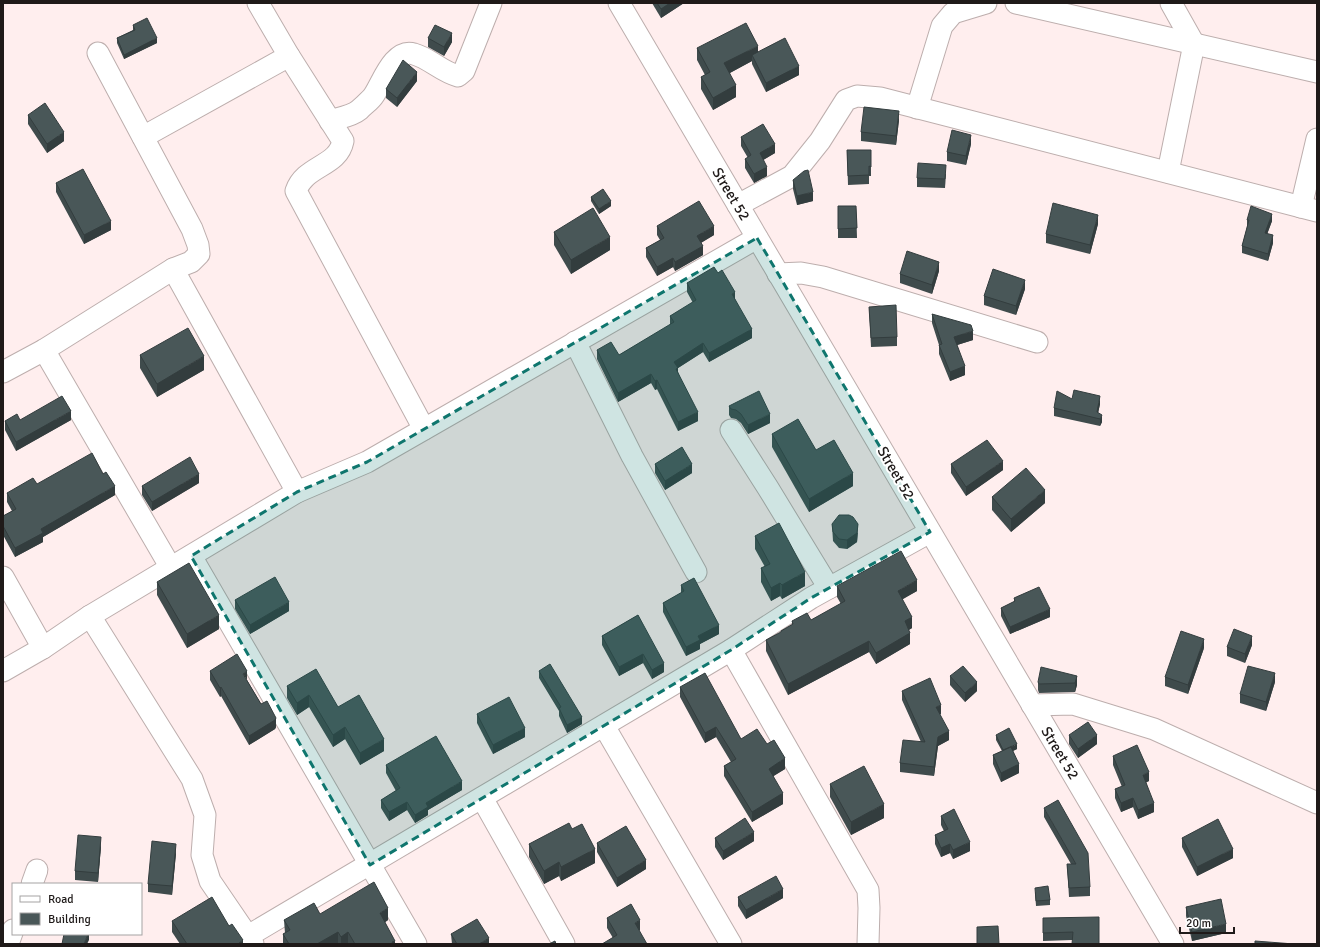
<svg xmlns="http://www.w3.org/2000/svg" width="1320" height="947" font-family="Signika,sans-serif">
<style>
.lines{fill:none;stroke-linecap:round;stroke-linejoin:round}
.minor-casing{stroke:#bdaead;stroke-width:23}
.minor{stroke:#fff;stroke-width:21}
.wall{fill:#3f4b4c}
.shaded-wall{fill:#333d3e}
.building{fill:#495758;stroke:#333d3e}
.marked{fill:#0f766e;fill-opacity:0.2;stroke:#0f766e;stroke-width:3;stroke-dasharray:8 5;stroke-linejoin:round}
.labels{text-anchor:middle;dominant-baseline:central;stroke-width:4;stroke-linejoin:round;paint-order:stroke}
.street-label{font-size:15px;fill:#1f1a19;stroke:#fff}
</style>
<rect width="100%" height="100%" fill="#fee"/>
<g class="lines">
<g class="minor-casing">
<g id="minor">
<polyline points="619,3 1173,944"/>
<polyline points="1016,3 1317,72"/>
<path d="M289,56L343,141C338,167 305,165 296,191L424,429"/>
<polyline points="917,108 942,26 953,13 986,3"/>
<path d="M330,121C339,118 352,116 359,110C364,105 371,100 374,95C383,81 394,48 414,54C429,58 442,72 458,76L464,71L491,3"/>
<polyline points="143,137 289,56 258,3"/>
<polyline points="1168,172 1194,44 1171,3"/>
<polyline points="738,205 792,176 820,141 846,100 857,96 880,98 1317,211"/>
<polyline points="1301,207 1317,139"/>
<polyline points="173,269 297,492"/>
<polyline points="778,274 801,273 823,277 1037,342"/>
<polyline points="575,342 632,456 696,572"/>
<polyline points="44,350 171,568"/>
<polyline points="3,372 44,350 173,269 191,262 199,254 198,245 192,229 98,53"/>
<polyline points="731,430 768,488 829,588"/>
<polyline points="191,556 416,944"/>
<polyline points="3,577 43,648"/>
<polyline points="90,616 192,779 205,815 202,855 210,881 253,944"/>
<polyline points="731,650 868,890 869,908 868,944"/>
<polyline points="3,671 43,648 90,616 297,492 367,462 757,238"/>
<polyline points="1032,705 1073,704 1154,729 1317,803"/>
<polyline points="604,726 731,944"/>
<polyline points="482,798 564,944"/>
<polyline points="32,884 37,870"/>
<polyline points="248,936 731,650 811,598 930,532"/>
<polyline points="8,944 13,930"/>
</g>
</g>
<use href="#minor" class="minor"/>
</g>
<g class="wall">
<polygon points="652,3 684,3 661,18"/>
<polygon points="133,25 157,43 124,59 117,43 117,38 133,30"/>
<polygon points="428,38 452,42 444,56 428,47"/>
<polygon points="697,48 758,52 799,75 766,92 752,64 752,61 730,73 736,97 713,110 701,89 701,77 705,75 697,60"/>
<polygon points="417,81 397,107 386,98 386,89"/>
<polygon points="28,115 64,141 47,153 28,124"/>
<polygon points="899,120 896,145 861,141 861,132"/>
<polygon points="741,137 775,153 763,160 767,176 754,183 745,168 745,159 748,158 741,146"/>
<polygon points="971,144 966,165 947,161 947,152"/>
<polygon points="847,150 871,150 871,176 869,176 869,184 848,185"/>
<polygon points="946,174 945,188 917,187 917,178"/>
<polygon points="793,180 813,201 797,205 793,189"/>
<polygon points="56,183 111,230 84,244 56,192"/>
<polygon points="591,197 611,206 599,214 591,201"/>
<polygon points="838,206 856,206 857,238 838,238"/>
<polygon points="1247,220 1272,221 1267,234 1273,243 1268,261 1242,253 1242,246 1247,227"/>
<polygon points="1098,224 1090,254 1046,243 1046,234"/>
<polygon points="657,226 714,235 701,243 703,255 675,271 673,267 657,276 646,257 646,248 660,240 657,235"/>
<polygon points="554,232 610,250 571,274 554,245"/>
<polygon points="939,271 932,294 900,283 900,274"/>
<polygon points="718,273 735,299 752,338 709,362 703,352 678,368 678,372 698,421 678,431 657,389 655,390 651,383 618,402 597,359 597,350 619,355 670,325 670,316 693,303 687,292 687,283"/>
<polygon points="1025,289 1016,315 984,305 984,296"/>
<polygon points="869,307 897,337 897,346 871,347"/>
<polygon points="932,314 973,340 957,345 965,375 950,381 939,354 939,345 932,323"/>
<polygon points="140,355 204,370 157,397 140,368"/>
<polygon points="1072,399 1100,404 1098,413 1102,422 1100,426 1054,416 1054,408"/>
<polygon points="729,406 770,423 748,434 741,423 736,419 731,418 729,415"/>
<polygon points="20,420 71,420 16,451 5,430 5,421"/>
<polygon points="772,434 816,450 853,486 809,512 772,447"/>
<polygon points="655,464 692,473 665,490 655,473"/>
<polygon points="951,464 1003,470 966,496 951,473"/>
<polygon points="199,483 152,511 142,495 142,486"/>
<polygon points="37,484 115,495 43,537 43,542 15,557 3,535 3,516 12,511 7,502 7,493"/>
<polygon points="992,497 1045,503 1011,532 992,510"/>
<polygon points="832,524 858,533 857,542 847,549 839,548 833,541"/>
<polygon points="755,536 805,586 782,599 780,596 771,601 761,582 761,568 765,567 755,549"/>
<polygon points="157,582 219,629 187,648 157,595"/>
<polygon points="681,585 719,634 700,644 700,649 686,656 663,612 663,603 681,593"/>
<polygon points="837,586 917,591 902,599 912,628 909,630 910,644 876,664 869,652 788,695 766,651 766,640 781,633 781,631 792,625 792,621 811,620 841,604 837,597"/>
<polygon points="1014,598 1050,617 1010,634 1001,616 1001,608 1014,602"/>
<polygon points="235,600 289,611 250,634 235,609"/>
<polygon points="638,615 664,672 652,679 643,663 619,676 602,645 602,636"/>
<polygon points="1252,645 1245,663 1227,656 1227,647"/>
<polygon points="1204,648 1188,694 1165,686 1165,677"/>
<polygon points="210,671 247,680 261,704 276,727 275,729 249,745 221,696 220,697 210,680"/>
<polygon points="539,671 582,724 567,733 559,716 559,711 539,678"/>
<polygon points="950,676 977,691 965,702 950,685"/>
<polygon points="1077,676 1077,685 1075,692 1039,693 1038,690 1038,682"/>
<polygon points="1275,682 1266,711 1240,703 1240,694"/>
<polygon points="287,686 338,707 384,751 360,765 345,739 333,747 309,707 297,715 287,698"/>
<polygon points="680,687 741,739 767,744 785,769 773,776 783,804 752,822 724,776 724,766 731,762 716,737 705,743 680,697"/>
<polygon points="902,691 941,714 940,714 949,740 938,746 934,776 900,772 900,763 921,742 902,700"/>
<polygon points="477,714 525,737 493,754 477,723"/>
<polygon points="996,735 1017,749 1013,751 1019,773 1001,782 993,764 993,755 1002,751 996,740"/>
<polygon points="1069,735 1097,744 1078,758 1069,744"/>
<polygon points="1113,756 1149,781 1146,782 1154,812 1138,819 1133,807 1121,812 1115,798 1115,789 1122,787 1113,765"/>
<polygon points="386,765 462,790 428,810 428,815 415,823 407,810 389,821 381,808 381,800 396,791 386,773"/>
<polygon points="830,784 884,818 851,835 830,797"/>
<polygon points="1044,808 1090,887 1090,896 1069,897 1067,864 1071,864 1044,817"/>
<polygon points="941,816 970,851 953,859 950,853 941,857 935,844 935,835 944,831 941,825"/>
<polygon points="572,829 595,863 561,881 559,876 544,884 529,857 529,844"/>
<polygon points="715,838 754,841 723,860 715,847"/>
<polygon points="1182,838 1233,858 1197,876 1182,847"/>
<polygon points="597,843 646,869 617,887 597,852"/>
<polygon points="101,846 98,882 75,880 75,871"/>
<polygon points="176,853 172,895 148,892 148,884"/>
<polygon points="1035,892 1050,900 1050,905 1036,906"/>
<polygon points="738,897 783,898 746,919 738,906"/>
<polygon points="1186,907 1226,933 1192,941 1186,916"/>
<polygon points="320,914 388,920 385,922 395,944 283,944 283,934 285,933 284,920"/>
<polygon points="607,918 640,930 613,938 607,928"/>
<polygon points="1043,918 1099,944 1072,940 1043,941"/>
<polygon points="172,921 229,926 243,944 180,944 172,932"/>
<polygon points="451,934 489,944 452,944"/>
</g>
<g class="shaded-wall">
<polygon points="670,3 684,3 661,18 661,9"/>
<polygon points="452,33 452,42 444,56 444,47"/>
<polygon points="157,38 157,43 124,59 124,55"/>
<polygon points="758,46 758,58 752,55 752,61 724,76 724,63"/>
<polygon points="799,66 799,75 766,92 766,83"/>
<polygon points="417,72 417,81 397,107 397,98"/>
<polygon points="736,85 736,97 713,110 713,98"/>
<polygon points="899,111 899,120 896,145 896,136"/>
<polygon points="64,132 64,141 47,153 47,144"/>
<polygon points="971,135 971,144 966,165 966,156"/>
<polygon points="775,144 775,153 760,162 760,153"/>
<polygon points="767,167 767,176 754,183 754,174"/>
<polygon points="813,192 813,201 797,205 797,196"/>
<polygon points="611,201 611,206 599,214 599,209"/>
<polygon points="1272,214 1272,221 1265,240 1265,233"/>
<polygon points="1098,215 1098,224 1090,254 1090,245"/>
<polygon points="111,221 111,230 84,244 84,235"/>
<polygon points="714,226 714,235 697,245 697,236"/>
<polygon points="1273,235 1273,243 1268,261 1268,254"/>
<polygon points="610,237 610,250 571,274 571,260"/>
<polygon points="703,246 703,255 675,271 675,262"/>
<polygon points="673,258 673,267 657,276 657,267"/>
<polygon points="939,262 939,271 932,294 932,285"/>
<polygon points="1025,280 1025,289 1016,315 1016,306"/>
<polygon points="735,292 735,301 732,294"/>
<polygon points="752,329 752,338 709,362 709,353"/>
<polygon points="973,331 973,340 954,346 954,337"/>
<polygon points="703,343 703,352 678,368 678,377 674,362"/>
<polygon points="204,356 204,370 157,397 157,384"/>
<polygon points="965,366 965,375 950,381 950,372"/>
<polygon points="651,374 651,383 618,402 618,393"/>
<polygon points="657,380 657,389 655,390 655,381"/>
<polygon points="1100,396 1100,404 1097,418 1097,412"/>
<polygon points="71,411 71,420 16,451 16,442"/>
<polygon points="698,412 698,421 678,431 678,422"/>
<polygon points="770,414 770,423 748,434 748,425"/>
<polygon points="1102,415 1102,422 1100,426 1100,419"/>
<polygon points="1003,461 1003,470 966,496 966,487"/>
<polygon points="692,464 692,473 665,490 665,481"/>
<polygon points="853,473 853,486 809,512 809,499"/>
<polygon points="199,474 199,483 152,511 152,502"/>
<polygon points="115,486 115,495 43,537 43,542 15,557 15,548 41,529"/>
<polygon points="1045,490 1045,503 1011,532 1011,519"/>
<polygon points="858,524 857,542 847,549 847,540"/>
<polygon points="805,572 805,586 782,599 782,585"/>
<polygon points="917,580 917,591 898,602 898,591"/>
<polygon points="780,583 780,596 771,601 771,588"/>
<polygon points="289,602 289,611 250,634 250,625"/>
<polygon points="1050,609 1050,617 1010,634 1010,627"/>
<polygon points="219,615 219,629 187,648 187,634"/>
<polygon points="912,617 912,628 905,632 905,621"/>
<polygon points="719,625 719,634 700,644 700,649 686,656 686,647 698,636"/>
<polygon points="910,633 910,644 876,664 876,653"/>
<polygon points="1252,636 1252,645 1245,663 1245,654"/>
<polygon points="1204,639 1204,648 1188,694 1188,685"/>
<polygon points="869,641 869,652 788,695 788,684"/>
<polygon points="643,654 643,663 619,676 619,667"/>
<polygon points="664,663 664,672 652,679 652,670"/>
<polygon points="247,671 247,680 243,674"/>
<polygon points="1275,673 1275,682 1266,711 1266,702"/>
<polygon points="1077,676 1077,685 1075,692 1075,683"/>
<polygon points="977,682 977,691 965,702 965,693"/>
<polygon points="221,687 221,696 220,697 220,688"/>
<polygon points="309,695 309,707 297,715 297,703"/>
<polygon points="941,705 941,714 936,716 936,707"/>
<polygon points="582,717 582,724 567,733 567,725"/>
<polygon points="276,718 276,727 275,729 249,745 249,736"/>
<polygon points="345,727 345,739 333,747 333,735"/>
<polygon points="716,727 716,737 705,743 705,733"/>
<polygon points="525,728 525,737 493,754 493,745"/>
<polygon points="949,731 949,740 938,746 934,776 934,767 938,737"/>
<polygon points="1097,735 1097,744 1078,758 1078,749"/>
<polygon points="384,739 384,751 360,765 360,753"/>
<polygon points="1017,744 1017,749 1004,755 1004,751"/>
<polygon points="785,758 785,769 769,779 769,769"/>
<polygon points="1019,764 1019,773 1001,782 1001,773"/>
<polygon points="1149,772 1149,781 1143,784 1143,775"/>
<polygon points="462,781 462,790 428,810 428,815 415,823 415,815 426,803"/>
<polygon points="783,793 783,804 752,822 752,812"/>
<polygon points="1133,798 1133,807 1121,812 1121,803"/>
<polygon points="407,802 407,810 389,821 389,812"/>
<polygon points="1154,803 1154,812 1138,819 1138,810"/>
<polygon points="884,804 884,818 851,835 851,822"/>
<polygon points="754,832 754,841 723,860 723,851"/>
<polygon points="101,837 101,846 98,882 98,873"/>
<polygon points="970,842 970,851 953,859 953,850"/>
<polygon points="176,844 176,853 172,895 172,886"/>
<polygon points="950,844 950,853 941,857 941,848"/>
<polygon points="595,849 595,863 561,881 561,867"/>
<polygon points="1233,849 1233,858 1197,876 1197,867"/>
<polygon points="646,860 646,869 617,887 617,878"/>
<polygon points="559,862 559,876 544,884 544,871"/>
<polygon points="783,889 783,898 746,919 746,910"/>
<polygon points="388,908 388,920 380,926 380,913"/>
<polygon points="640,920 640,930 635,933 635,923"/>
<polygon points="1226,924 1226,933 1192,941 1192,932"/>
<polygon points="338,932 338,944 317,944"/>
<polygon points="348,932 348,944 341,944 341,937"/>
<polygon points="88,934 89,934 89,940 87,944 84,944"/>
<polygon points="489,938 489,944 479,944"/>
<polygon points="243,940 243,944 238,944"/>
<polygon points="395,941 395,944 392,944 392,942"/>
</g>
<g class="building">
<polygon points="657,3 670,3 661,9"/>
<polygon points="147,18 157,38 124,55 117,38 135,30 133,25"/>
<polygon points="746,23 758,46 724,63 736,85 713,98 701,77 710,72 697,48"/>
<polygon points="435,25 452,33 444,47 428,38"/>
<polygon points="785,38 799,66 766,83 752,55"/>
<polygon points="403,60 417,72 397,98 386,89"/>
<polygon points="45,103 64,132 47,144 28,115"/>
<polygon points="864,107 899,111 896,136 861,132"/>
<polygon points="763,124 775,144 760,153 767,167 754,174 745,159 751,155 741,137"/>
<polygon points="952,130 971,135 966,156 947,152"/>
<polygon points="847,150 871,150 871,167 869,166 869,175 848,176"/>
<polygon points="918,163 946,165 945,179 917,178"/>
<polygon points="83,169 111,221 84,235 56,183"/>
<polygon points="808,170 813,192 797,196 793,180 804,171"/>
<polygon points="603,189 611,201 599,209 591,197"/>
<polygon points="699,201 714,226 697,236 703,246 675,262 673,258 657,267 646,248 664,238 657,226"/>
<polygon points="1053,203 1098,215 1090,245 1046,234"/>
<polygon points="838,206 856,206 857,228 838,229"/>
<polygon points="1251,206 1272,214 1265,233 1273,235 1268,254 1242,246 1249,220 1247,220"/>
<polygon points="593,208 610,237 571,260 554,232"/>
<polygon points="907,251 939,262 932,285 900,274"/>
<polygon points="714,267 718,273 722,270 735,292 732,294 752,329 709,353 703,343 674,362 678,368 676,369 698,412 678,422 657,380 655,381 651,374 618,393 597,350 611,342 619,355 674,322 670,316 696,300 687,283"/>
<polygon points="993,269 1025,280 1016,306 984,296"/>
<polygon points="896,305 897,337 871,338 869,307"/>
<polygon points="932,314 971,325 973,331 954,337 965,366 950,372 939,345 942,344"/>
<polygon points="188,328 204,356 157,384 140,355"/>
<polygon points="1074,390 1100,396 1097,412 1102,415 1100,419 1054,408 1057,391 1072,399"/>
<polygon points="759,391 770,414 748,425 741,414 736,410 731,409 729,406"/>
<polygon points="62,396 71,411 16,442 5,421 17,414 20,420"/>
<polygon points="798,419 816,450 834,440 853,473 809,499 772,434"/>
<polygon points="987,440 1003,461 966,487 951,464"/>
<polygon points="682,447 692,464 665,481 655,464"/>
<polygon points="92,453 103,474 106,472 115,486 41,529 43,533 15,548 3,526 3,516 16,509 7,493 33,478 37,484"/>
<polygon points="190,457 199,474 152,502 142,486"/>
<polygon points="1026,468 1045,490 1011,519 992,497"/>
<polygon points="839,515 849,515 853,517 858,524 857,533 847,540 839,539 833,532 832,524"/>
<polygon points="779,523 805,572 782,585 780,583 771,588 761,568 770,564 755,536"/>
<polygon points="901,551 917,580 898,591 912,617 905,621 910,633 876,653 869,641 788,684 766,640 781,632 781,631 793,624 792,621 807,613 811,620 845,601 837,586"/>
<polygon points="189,563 219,615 187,634 157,582"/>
<polygon points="275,577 289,602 250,625 235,600"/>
<polygon points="694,578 719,625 698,636 700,640 686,647 663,603 684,591 681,585"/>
<polygon points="1039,587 1050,609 1010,627 1001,608 1015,601 1014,598"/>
<polygon points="638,615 664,663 652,670 643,654 619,667 602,636"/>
<polygon points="1234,629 1252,636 1245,654 1227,647"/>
<polygon points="1181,631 1204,639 1188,685 1165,677"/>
<polygon points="237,654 247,671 243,674 261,704 267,701 276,718 275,720 249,736 221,687 220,688 210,671"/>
<polygon points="550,664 582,717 567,725 559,708 561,707 539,671"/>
<polygon points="963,666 977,682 965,693 950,676"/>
<polygon points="1248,666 1275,673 1266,702 1240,694"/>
<polygon points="1041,667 1077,676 1075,683 1039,684 1038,682"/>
<polygon points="316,669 338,707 359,695 384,739 360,753 345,727 333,735 309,695 297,703 287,686"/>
<polygon points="705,673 741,739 757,729 767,744 774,740 785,758 769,769 783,793 752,812 724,766 736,759 716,727 705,733 680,687"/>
<polygon points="930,678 941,705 936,707 949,731 938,737 934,767 900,763 903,740 925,742 902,691"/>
<polygon points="509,697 525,728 493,745 477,714"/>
<polygon points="1088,722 1097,735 1078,749 1069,735"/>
<polygon points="1009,728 1017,744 1003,750 996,735"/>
<polygon points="436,736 462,781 426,803 428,807 415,815 407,802 389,812 381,800 400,788 386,765"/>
<polygon points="1137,745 1149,772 1143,775 1154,803 1138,810 1133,798 1121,803 1115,789 1125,785 1113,756"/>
<polygon points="1011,747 1019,764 1001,773 993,755"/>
<polygon points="864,766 884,804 851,822 830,784"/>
<polygon points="1058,800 1088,853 1090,887 1069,888 1067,864 1076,864 1044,808"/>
<polygon points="954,809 970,842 953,850 950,844 941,848 935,835 948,829 941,816"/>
<polygon points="745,818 754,832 723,851 715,838"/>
<polygon points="1218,819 1233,849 1197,867 1182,838"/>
<polygon points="569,823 572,829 582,824 595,849 561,867 559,862 544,871 529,844"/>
<polygon points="626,826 646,860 617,878 597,843"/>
<polygon points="78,835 101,837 98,873 75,871"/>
<polygon points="152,841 176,844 172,886 148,884"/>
<polygon points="776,876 783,889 746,910 738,897"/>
<polygon points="374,882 388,908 380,913 395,941 392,942 393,944 355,944 348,932 341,937 338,932 317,944 289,944 283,934 290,930 284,920 314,903 320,914"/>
<polygon points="1048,886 1050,900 1036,901 1035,888"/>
<polygon points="212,897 229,926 232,924 243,940 238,944 187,944 172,921"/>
<polygon points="1221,899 1226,924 1192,932 1186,907"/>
<polygon points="631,904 640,920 635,923 647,944 602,944 617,935 607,918"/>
<polygon points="1099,917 1099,944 1072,944 1073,932 1043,933 1043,918"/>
<polygon points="477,919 489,938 479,944 457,944 451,934"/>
<polygon points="998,926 999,944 977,944 977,927"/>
<polygon points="64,934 88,934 84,944 62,944"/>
<polygon points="555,941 556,944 549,944"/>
<polygon points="1255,941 1294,944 1255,944"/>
</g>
<path class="marked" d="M757,238L930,532L811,598L731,650L370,865L191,556L297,492L367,462Z"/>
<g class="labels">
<g class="street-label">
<text transform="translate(731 194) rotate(59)">Street 52</text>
<text transform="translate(896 473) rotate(60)">Street 52</text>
<text transform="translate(1060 753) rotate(59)">Street 52</text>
</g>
</g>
<rect width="1320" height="947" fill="none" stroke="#1f1a19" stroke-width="8"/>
<rect x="12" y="883" width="130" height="52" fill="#ffffff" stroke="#a5a3a3"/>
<rect x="20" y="896" width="20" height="6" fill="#ffffff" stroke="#a5a3a3"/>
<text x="48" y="903" font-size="12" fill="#1f1a19">Road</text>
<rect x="20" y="913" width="20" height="12" fill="#495758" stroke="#a5a3a3"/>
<text x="48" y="923" font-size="12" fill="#1f1a19">Building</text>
<path d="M1180 927v6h54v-6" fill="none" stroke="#1f1a19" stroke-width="2"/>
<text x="1186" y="927" font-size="12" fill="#1f1a19" stroke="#ffffff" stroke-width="3" paint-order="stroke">20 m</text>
</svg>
